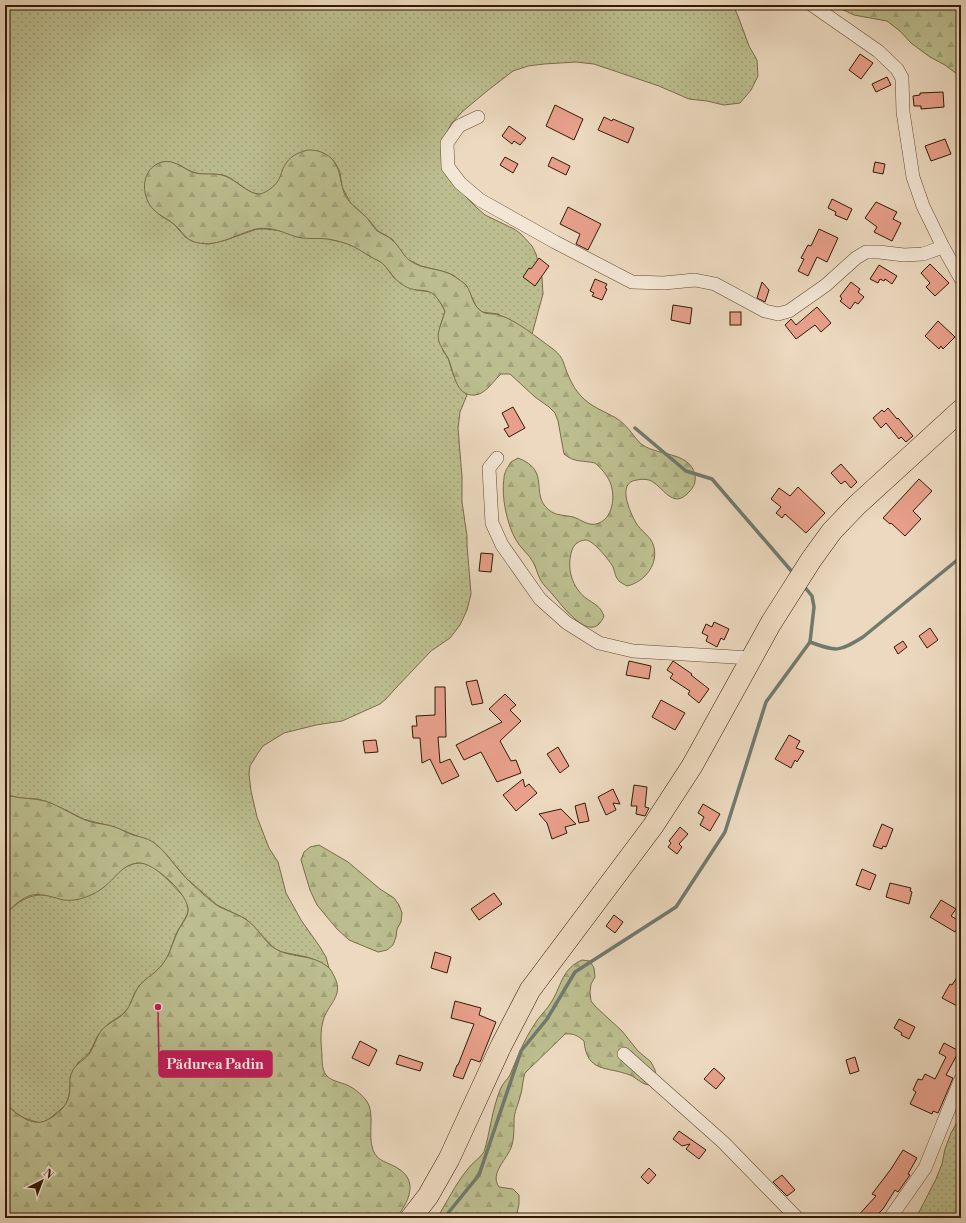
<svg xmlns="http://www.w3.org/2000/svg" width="966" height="1223" font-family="'Libre Bodoni',serif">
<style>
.grass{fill:url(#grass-dots);stroke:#786c48}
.forest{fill:url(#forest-firs);stroke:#786c48}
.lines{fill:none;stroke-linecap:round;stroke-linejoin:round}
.stream{stroke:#707a6d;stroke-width:3.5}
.building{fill:#e8a08c;stroke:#331a02}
.street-casing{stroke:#614a31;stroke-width:14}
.primary-casing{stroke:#331a02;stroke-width:22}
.street{stroke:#f3e6d5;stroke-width:13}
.primary{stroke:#ecd9bf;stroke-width:21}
.leader{fill:none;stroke:#c2185b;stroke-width:1.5}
.callout-dot{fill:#c2185b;stroke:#f3e6d5;stroke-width:1.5}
.callout{fill:#c2185b;stroke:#c2185b;stroke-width:1.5}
.callout-label{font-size:14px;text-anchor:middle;font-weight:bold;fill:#fff}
</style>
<defs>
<pattern id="grass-dots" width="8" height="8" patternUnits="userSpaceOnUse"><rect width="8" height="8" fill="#bcbe8f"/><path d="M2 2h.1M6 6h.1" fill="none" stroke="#a2a37a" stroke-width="1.8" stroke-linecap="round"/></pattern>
<pattern id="forest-firs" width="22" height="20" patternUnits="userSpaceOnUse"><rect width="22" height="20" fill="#bcbe8f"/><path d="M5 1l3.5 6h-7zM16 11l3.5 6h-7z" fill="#a2a37a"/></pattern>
</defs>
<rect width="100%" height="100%" fill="#ecd9bf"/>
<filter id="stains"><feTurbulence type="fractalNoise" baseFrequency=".005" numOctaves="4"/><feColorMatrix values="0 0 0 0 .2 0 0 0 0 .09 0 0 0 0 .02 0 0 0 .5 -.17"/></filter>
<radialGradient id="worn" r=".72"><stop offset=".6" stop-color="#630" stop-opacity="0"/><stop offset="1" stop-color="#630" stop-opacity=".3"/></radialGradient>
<g class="grass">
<path d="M5,5H733L738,16L749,46L757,60L758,76L751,90L740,103L724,105L707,101L689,99L659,86L594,64L576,62L544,64L528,66L513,71L487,91L462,112L451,124L444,139L454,185L477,208L485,215L514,229L521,234L532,246L536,254L542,278L543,294L532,334L498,314L482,312L476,306L466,285L453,275L445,272L421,266L407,259L392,239L378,231L368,219L350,202L342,187L340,172L336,164L331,158L281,178C276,184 269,192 262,194C252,197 236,180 226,176C218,173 210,175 201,174C193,173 185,169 178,164L160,215L174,224L185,237L192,241L201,243L209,244L226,240L257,229H266L282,231L298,237L323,238L347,243L356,247L384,264L394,278L416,290L432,292L438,298L445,311L440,327L443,351L448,358L453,374L461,389L467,395L460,412L458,428L462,477V502L467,536V545L471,594L467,610L460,625L450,638L431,651L394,690L386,699L380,704L342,721L316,725L284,733L263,746L258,753L250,766L249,774L251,791L257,817L269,848L278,862L286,893L301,920L320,947L326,957L329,968L322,963L307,957L282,952L275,949L246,919L217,905L186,878L165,853L137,836L114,827L83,819L68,811L45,801L37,799L19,798L11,796L5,797Z"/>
<path d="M137,863H145L153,867L166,878L184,897L188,904V913L176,934L167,959L160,968L135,992L129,1007L123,1014L108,1024L97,1037L90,1052L77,1064L70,1087L69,1096L66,1104L61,1109L48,1120L40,1123L24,1118L17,1114L5,1103V915C18,901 31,892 51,896C62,899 72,901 84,897C99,892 109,877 123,868C127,866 132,864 137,863Z"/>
<polygon points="961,1115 961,1218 916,1218 936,1179 942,1164 945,1149 951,1133"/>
</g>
<g class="forest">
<polygon points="833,5 961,5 961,77 945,65 930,57 911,43 900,31 887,21 854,15"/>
<path d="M308,150C317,150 325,152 332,159C342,170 339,184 346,197C351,205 360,211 367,218C370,222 373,226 376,230C381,234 387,235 392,240C400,246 403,257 412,262C425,270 441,268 454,276C458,279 463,282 466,285C472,293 472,305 481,311C486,315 493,313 499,315C518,321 536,337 553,349C565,358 563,365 569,377C572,384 576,391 581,396C591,407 604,411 616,418C626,424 632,434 639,442C654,457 690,450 695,475C696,482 694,487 689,492C672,511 663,485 649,480C645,479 641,479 637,480C616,482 630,512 636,523C641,531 650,536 653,544C660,563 645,582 627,586C624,584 621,583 619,581C615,577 615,572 613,567C610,561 593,540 586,540C580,540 574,544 572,550C566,568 572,588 587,599C596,605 600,606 604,616C592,646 564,608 553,595C549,590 543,585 540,579C537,573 536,567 533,562C529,554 520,548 516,540C507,525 501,496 504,478C504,472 508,467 511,462L518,458C552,471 529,494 549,510C556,516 565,515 573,517C580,519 588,526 596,524C613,520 616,496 610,482C607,475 601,468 595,463C582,460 575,463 564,454L558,421L555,413L549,407L535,397L510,374H501C493,381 486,394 475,395C455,397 454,371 448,358C444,351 438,344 438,335C439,328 443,319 445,311C429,278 421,299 400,283C393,278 390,271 384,265C381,261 376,260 371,257C356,248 352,244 333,240C322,237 309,240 297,237C283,233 273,226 256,229C236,234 214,250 192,241C185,238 181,230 175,225C169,219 159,216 153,209C140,195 141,168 162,162C173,159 183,168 192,172C203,176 214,172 225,176C236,180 248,194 259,194C262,194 265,192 267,191C284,180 278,174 287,162C292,155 300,152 308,150Z"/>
<path d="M11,796C22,799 34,798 45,801C61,806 75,817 91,822C99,824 107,824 115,827C121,829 127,833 133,835C140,837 147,838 153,842C165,850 176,868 187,879C194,886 210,901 218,906C227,911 239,914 248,921C258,928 263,940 274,948C290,959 312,953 328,967C331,969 333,974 335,978C344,996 327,1005 323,1021C320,1032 321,1044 322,1055C322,1062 322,1069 326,1075C331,1081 340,1082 347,1085C354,1088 361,1094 366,1100C376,1113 367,1134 373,1150C377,1162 389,1162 399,1169C419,1182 408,1203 396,1218H5V1103C15,1113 32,1128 47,1120C56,1116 67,1106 69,1096C71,1088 68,1080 72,1072C75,1064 85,1060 90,1053C94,1046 96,1038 101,1031C107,1023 118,1020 124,1013C132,1005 133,994 139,986C145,978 155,974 161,966C170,956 172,943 178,931C181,925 187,918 188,912C191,896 153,861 138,863C122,864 115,879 104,887C94,895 78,902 64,900C54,898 43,893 32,895C21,898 12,907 5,915V797Z"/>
<polygon points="319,845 348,862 380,889 394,898 399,905 402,913 401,922 397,929 396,937 393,945 387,950 378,952 349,940 337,929 317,905 310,890 301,860 304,852 310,847"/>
<path d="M582,960L590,961L594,968L595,977L591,984L590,992L591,1001L596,1007L622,1031L638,1051L651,1062L655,1070L656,1078L653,1083L649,1085C641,1084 637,1078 630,1075C606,1066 587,1073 584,1041C578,1036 574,1033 565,1034L525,1073C522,1081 523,1089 520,1097C518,1105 514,1112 514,1121C514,1129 514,1137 512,1145C508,1159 489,1173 499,1187L513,1189L519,1195V1204L516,1218H437C447,1202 455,1185 467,1170C472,1163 479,1159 484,1152C490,1132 492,1110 500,1090C502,1084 507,1080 510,1075C517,1058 524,1040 534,1025C539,1016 547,1010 552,1001C562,984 562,969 582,960Z"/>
</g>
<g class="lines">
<g class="stream">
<polyline points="635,428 686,471 712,479 794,574"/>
<path d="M810,642C837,652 839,652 863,637L961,557"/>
<polyline points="444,1218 479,1175 521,1051 547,1019 575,972 676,907 725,832 766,702 810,642 814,607 812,596 803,585"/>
</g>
</g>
<g class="building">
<polygon points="860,54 873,63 861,79 849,70"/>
<polygon points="887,77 891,85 876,92 872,84"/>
<polygon points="943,92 944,107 921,109 921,106 914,106 913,96 920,95 920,93"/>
<polygon points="555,105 583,119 574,140 546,126"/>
<polygon points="604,117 612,121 613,119 634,128 628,143 598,130"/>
<polygon points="509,126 526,138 520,145 514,141 512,144 502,136"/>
<polygon points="945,139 951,154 931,161 925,146"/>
<polygon points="505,157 518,164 513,173 500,165"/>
<polygon points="552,157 570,166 566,175 548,166"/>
<polygon points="875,162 885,164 883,174 873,172"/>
<polygon points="832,199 852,209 847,220 835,215 836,212 828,208"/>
<polygon points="876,202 897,212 893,219 901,223 892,241 874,232 877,227 865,218"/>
<polygon points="568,207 601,224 588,250 576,244 580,234 560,224"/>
<polygon points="819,229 838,238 827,262 817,257 808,276 798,271 804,259 801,258 808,245 811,246"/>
<polygon points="539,258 549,266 535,286 523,277 529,268 531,269"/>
<polygon points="930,264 949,283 935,296 926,287 930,283 921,273"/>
<polygon points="879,265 897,276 892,284 885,279 884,281 880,279 878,283 870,279"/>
<polygon points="595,279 607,284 605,288 607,289 602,300 592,296 594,293 590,291"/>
<polygon points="762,282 769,290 765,302 757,298"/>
<polygon points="851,282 860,289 858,292 864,297 858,304 855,302 850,309 840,301 842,299 840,296"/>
<polygon points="673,305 692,308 690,324 671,320"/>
<polygon points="817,307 831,323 821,332 815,325 796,339 785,325 791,319 796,325"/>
<rect x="730" y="312" width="11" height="13"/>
<polygon points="938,321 955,337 943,349 941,346 939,349 925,336"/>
<polygon points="513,407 525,428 509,437 504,429 509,427 502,413"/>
<polygon points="888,408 897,419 898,418 913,436 906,442 901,437 899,439 886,423 881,428 873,418 882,410 884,412"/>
<polygon points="841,464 857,482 851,488 845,481 841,484 831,473"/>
<polygon points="919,479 932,491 913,511 921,519 905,536 891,523 890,524 883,518"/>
<polygon points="798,487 825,513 806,533 785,514 782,518 776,513 781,507 771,499 779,488 790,496"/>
<polygon points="481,553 493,554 491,572 479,571"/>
<polygon points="714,622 729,629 724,640 721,638 717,647 706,641 708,636 702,633 706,624 712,627"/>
<polygon points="930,628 938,640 927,648 919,636"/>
<polygon points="903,641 907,647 898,654 894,647"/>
<polygon points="629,661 651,666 649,679 626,675"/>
<polygon points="673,661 692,674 691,675 709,689 699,703 688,694 690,691 670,678 673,674 667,670"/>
<polygon points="477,680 483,703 472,705 466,682"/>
<polygon points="435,687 445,687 446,737 438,737 440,763 450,759 459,776 442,784 430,759 422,763 420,738 413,738 412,726 417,726 416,716 435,715"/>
<polygon points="505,694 516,705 510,710 521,721 500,741 511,761 516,760 521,773 497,782 481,752 464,760 456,745 502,722 489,709"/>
<polygon points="661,700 685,713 675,730 652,717"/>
<polygon points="789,735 800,741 796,748 804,751 797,762 795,760 791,768 775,759"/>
<polygon points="376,740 378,752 365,753 363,741"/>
<polygon points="558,747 569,766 560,773 547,754"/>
<polygon points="523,779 525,787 529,784 537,793 516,811 503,795"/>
<polygon points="634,785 647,787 645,807 649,808 645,816 636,814 637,806 631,806"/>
<polygon points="613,789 620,804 613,803 616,810 606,815 598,797"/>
<polygon points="585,803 589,821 579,823 575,806"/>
<polygon points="703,804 720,814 710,831 700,825 704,817 698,813"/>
<polygon points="561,809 576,824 565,827 567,833 552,839 547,823 539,814"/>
<polygon points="882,824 893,829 886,847 883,846 882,849 873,846"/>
<polygon points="680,827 688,834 679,844 682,847 677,854 668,847 671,843 669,841"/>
<polygon points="862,869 876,875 870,890 856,885"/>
<polygon points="890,883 911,888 910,891 912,892 909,904 886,897"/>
<polygon points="494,893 502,904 479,920 471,909"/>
<polygon points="941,900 956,909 951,916 961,922 955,932 930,917"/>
<polygon points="614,915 623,922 615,933 606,926"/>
<polygon points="435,952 451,957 447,973 431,968"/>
<polygon points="961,971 961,1008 942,998 950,984 952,985"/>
<polygon points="455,1001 481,1008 479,1015 496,1022 480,1062 471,1059 463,1079 453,1076 457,1065 458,1065 474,1024 451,1018"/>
<polygon points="899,1019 915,1027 909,1039 901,1035 902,1033 894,1028"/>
<polygon points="360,1041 377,1050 369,1066 352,1058"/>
<polygon points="944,1043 959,1051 946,1075 953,1078 942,1104 938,1113 933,1111 932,1114 910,1104 916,1092 913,1090 918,1079 922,1080 925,1074 935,1079 946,1057 939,1053"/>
<polygon points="399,1055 423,1063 420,1071 396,1064"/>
<polygon points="855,1057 859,1071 850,1074 846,1060"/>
<polygon points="714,1068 725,1078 716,1089 704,1079"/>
<polygon points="679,1131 706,1150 699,1159 686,1149 690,1144 682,1146 673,1139"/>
<polygon points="903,1150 917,1158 908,1174 910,1175 898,1192 895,1190 883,1209 874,1218 856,1218 876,1196 872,1194 891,1169"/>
<polygon points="649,1168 656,1175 648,1184 641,1177"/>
<polygon points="782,1175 795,1190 787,1196 773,1182"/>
</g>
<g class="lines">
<g class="street-casing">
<g id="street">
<polyline points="812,5 878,51 897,69 902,78 903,112 913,177 923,206 943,247 961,279"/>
<polyline points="478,117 459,126 447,143 448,167 460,183 480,200 555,242 632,282 664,283 695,280 715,284 765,311 778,314 789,311 826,285 856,258 866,252 879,252 904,255 923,254 943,247"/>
<polyline points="497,458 489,468 492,523 502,545 540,599 567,623 599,643 633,651 751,658"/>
<polyline points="624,1054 724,1143 797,1218"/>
<polyline points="890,1218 925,1168 961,1079"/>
</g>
</g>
<g class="primary-casing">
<polyline id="primary" points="411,1218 428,1196 449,1159 501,1046 530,990 653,826 692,766 771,623 811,560 832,531 857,505 961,410"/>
</g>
<use href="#street" class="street"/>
<use href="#primary" class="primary"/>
</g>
<path class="leader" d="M158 1007L159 1064"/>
<circle class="callout-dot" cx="158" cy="1007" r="4"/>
<rect class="callout" x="159" y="1051" width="113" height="26" rx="4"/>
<g class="callout-label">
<text x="215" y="1069">Pădurea Padin</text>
</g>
<rect width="966" height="1223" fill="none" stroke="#ecd9bf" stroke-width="20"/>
<rect x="6" y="6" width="954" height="1211" fill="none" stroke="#331a02" stroke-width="2"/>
<rect x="10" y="10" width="946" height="1203" fill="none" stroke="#331a02"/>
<g transform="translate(42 1181) rotate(42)" stroke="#f3e6d5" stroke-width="3" paint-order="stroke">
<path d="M0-3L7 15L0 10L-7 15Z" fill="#331a02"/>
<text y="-6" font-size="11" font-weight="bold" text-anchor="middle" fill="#331a02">N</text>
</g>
<rect width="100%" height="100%" filter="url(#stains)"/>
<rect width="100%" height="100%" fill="url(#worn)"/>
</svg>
